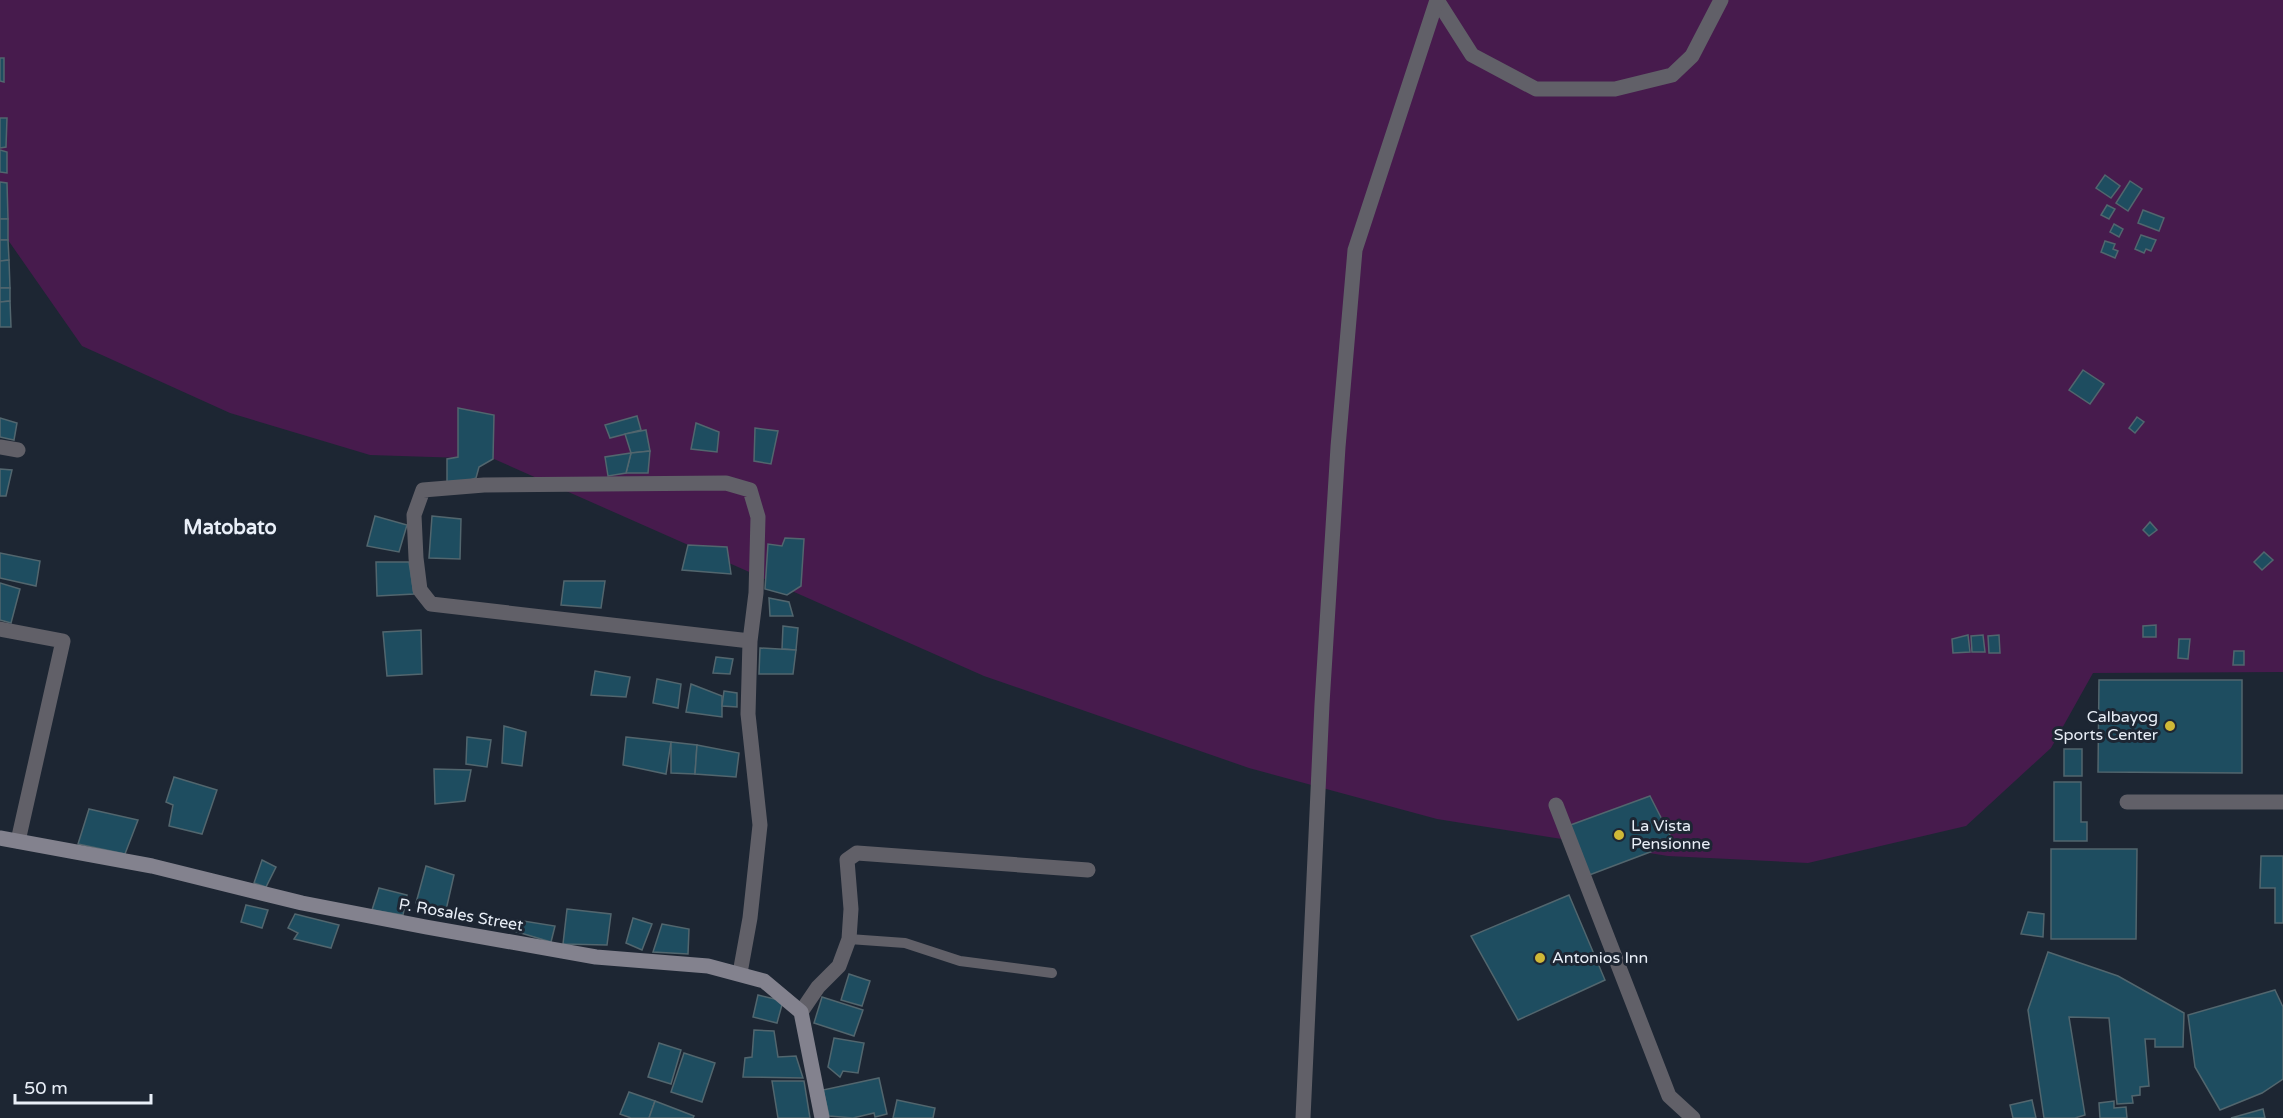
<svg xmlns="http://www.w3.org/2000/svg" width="2283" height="1118" font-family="'Varela Round',sans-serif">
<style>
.green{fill:#471b4d}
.building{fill:#1e4d60;stroke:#52666e;stroke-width:1.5}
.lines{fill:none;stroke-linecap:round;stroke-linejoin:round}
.lane{stroke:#616068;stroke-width:10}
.street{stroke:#616068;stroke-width:15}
.secondary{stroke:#83828e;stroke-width:15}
.poi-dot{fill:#cfb837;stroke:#1d2633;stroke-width:2}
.labels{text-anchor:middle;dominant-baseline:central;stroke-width:6;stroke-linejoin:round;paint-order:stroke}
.poi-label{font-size:16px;fill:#e9eff8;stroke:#1d2633;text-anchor:start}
.street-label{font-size:16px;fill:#e9eff8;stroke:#1d2633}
.quarter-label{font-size:20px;font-weight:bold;fill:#e9eff8;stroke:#1d2633}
</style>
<rect width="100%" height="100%" fill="#1d2633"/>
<polygon class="green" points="0,0 2283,0 2283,672 2093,673 2051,748 1966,826 1808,863 1668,856 1437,819 1249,768 984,676 494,459 370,455 230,413 82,346 8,240 0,211"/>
<g class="building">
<polygon points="0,58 4,58 4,82 0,81"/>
<polygon points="0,118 7,118 6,147 0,148"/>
<polygon points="0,150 7,152 7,173 0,172"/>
<polygon points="2105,175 2120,186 2111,198 2096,188"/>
<polygon points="2130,181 2142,189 2128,211 2116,203"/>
<polygon points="0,182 7,183 8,219 0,219"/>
<polygon points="2107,205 2115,209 2109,219 2101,215"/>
<polygon points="2143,210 2164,218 2159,231 2138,223"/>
<rect x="0" y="219" width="8" height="21"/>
<polygon points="2114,224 2123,229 2119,237 2110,232"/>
<polygon points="2141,235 2156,240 2151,251 2146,249 2144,253 2135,249"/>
<polygon points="0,240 8,240 9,260 0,261"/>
<polygon points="2105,241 2115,244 2113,249 2118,251 2115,258 2101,252"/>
<polygon points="9,260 10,288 0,288 0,261"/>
<polygon points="0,288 10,288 10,301 0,302"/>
<polygon points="10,301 11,327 0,327 0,302"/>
<polygon points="2083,370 2104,384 2090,404 2069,390"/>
<polygon points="458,408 494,415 493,459 479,467 476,478 447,488 447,459 458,457"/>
<polygon points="637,416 641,430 610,438 605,425"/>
<polygon points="2137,417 2144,422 2135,433 2129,428"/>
<polygon points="0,418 17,423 14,440 0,437"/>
<polygon points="696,423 719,432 717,452 691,449"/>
<polygon points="755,428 778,431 771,464 754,461"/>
<polygon points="646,430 650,451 631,453 625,434"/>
<polygon points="650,451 648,473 626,473 631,453"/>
<polygon points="631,453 626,473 608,476 605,457"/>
<polygon points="0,469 12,470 6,496 0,496"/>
<polygon points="375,516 407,525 399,552 367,546"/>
<polygon points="432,516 461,519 460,559 429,558"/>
<polygon points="2150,522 2157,530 2149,536 2143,530"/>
<polygon points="785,538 804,539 801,586 787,595 765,589 768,544 782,546"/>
<polygon points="688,545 727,547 731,574 682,570"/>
<polygon points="2264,552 2273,560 2262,570 2254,562"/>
<polygon points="0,553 40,561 36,586 0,578"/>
<polygon points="376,562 409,562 414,594 377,596"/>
<polygon points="564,581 605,581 601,608 561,605"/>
<polygon points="0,583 20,589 11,623 0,620"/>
<polygon points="769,598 789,602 793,616 770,616"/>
<polygon points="2156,625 2156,637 2143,637 2143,626"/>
<polygon points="783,626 798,628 796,650 782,649"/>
<polygon points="421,630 422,674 387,676 383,632"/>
<polygon points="1968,635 1970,652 1953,653 1952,639"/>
<polygon points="1983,635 1985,652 1972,652 1971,636"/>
<polygon points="1999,635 2000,653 1989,653 1988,636"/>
<polygon points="2179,639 2190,639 2188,659 2178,658"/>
<polygon points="760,648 796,650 793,674 759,674"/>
<polygon points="2234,651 2244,651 2244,665 2233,665"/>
<polygon points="716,657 733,659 730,674 713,673"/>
<polygon points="595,671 630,677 626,697 591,695"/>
<polygon points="657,679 681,684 678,708 653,703"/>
<polygon points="2099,680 2242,680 2242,773 2098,772"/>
<polygon points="691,684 722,696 722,717 686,712"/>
<polygon points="724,691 737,693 737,707 722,706"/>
<polygon points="504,726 526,732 522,766 502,763"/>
<polygon points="467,737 491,740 487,767 466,764"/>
<polygon points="626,737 671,742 666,774 623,765"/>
<polygon points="671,742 697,745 695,774 671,773"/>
<polygon points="697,745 739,753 736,777 695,774"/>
<rect x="2064" y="749" width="18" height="27"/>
<polygon points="434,769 471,770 465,801 435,804"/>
<polygon points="174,777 217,790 202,834 169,826 173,805 166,802"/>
<polygon points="2054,782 2081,782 2081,822 2087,822 2087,841 2054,841"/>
<polygon points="1650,796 1674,843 1584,877 1565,827"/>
<polygon points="89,809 138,820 125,854 78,844"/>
<polygon points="2051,849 2137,849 2136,939 2051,939"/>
<polygon points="2261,856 2283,856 2283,923 2275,923 2275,888 2260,888"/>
<polygon points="262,860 276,867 266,887 254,883"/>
<polygon points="426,866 454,875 446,910 416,903"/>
<polygon points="379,888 407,895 403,915 372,910"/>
<polygon points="1569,895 1605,980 1518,1020 1471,936"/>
<polygon points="246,905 268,910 262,928 241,922"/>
<polygon points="567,909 611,914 607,945 563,944"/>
<polygon points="2028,912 2044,914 2043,937 2021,934"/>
<polygon points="295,914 339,925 331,948 294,939 298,933 288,928"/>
<polygon points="633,918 652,924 642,950 626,943"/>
<polygon points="517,920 555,926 551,942 514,931"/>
<polygon points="662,924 689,929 688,954 653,952"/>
<polygon points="2048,952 2118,976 2184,1013 2183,1047 2155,1047 2155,1039 2145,1039 2149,1086 2140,1087 2140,1095 2132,1096 2133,1103 2117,1104 2109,1018 2069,1017 2085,1115 2075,1118 2044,1118 2028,1010"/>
<polygon points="849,974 870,981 862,1006 841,1000"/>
<polygon points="2275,990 2283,1007 2283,1079 2262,1093 2220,1110 2195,1067 2188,1015"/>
<polygon points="758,995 783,1001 777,1023 753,1017"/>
<polygon points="822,997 863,1010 854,1036 814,1023"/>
<polygon points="754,1030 774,1031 778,1057 796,1056 803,1078 743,1077 745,1058 752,1057"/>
<polygon points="834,1038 864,1043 858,1073 843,1071 840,1077 828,1067"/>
<polygon points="659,1043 681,1050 671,1084 648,1077"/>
<polygon points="684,1053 715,1063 702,1102 671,1092"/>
<polygon points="879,1078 887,1114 875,1117 874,1113 853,1118 829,1116 823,1090"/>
<polygon points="772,1081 804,1081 810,1118 778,1118"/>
<polygon points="629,1092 655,1101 649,1118 631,1118 620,1114"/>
<polygon points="897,1100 935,1108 933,1118 893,1118"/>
<polygon points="2032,1100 2036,1118 2013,1118 2010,1105"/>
<polygon points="655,1101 694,1116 693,1118 649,1118"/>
<polygon points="2114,1101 2114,1108 2126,1107 2127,1118 2100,1118 2099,1103"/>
<polygon points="2263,1109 2265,1118 2231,1118"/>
</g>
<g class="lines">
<polyline class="lane" points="849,939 905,943 960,961 1052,973"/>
<g class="street">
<polyline points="1437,0 1472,55 1536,89 1615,89 1672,75 1692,56 1721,0"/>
<polyline points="0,447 18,450"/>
<polyline points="0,629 63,641 18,841"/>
<polyline points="2127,802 2283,802"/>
<polyline points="1556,805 1669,1096 1693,1118"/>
<polyline points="740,973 750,918 760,825 748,714 750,641 756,593 758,517 750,490 726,483 484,485 423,490 414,515 416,558 420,590 431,604 750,641"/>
<polyline points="801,1012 818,987 839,966 849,939 851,909 847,860 857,853 1088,870"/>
<polyline points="1303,1118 1322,704 1338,447 1355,250 1437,0"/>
</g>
<polyline class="secondary" points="0,838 152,866 302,903 426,927 596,957 708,966 764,981 801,1012 822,1118"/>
</g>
<g class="poi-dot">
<circle cx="2170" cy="726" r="6"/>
<circle cx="1619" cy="835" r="6"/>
<circle cx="1540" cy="958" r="6"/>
</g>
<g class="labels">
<g class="poi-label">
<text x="2158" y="717" text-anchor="end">Calbayog<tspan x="2158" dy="18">Sports Center</tspan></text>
<text x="1631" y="826">La Vista<tspan x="1631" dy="18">Pensionne</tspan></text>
<text x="1552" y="958">Antonios Inn</text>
</g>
<g class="street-label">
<text transform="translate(461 915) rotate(10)">P. Rosales Street</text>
</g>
<g class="quarter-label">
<text x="230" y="528">Matobato</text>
</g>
</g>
<path d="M15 1094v9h136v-9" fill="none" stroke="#e9eff8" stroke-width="3"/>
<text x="24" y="1094" font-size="18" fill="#e9eff8" stroke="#1d2633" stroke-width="4.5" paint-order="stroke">50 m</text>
</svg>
